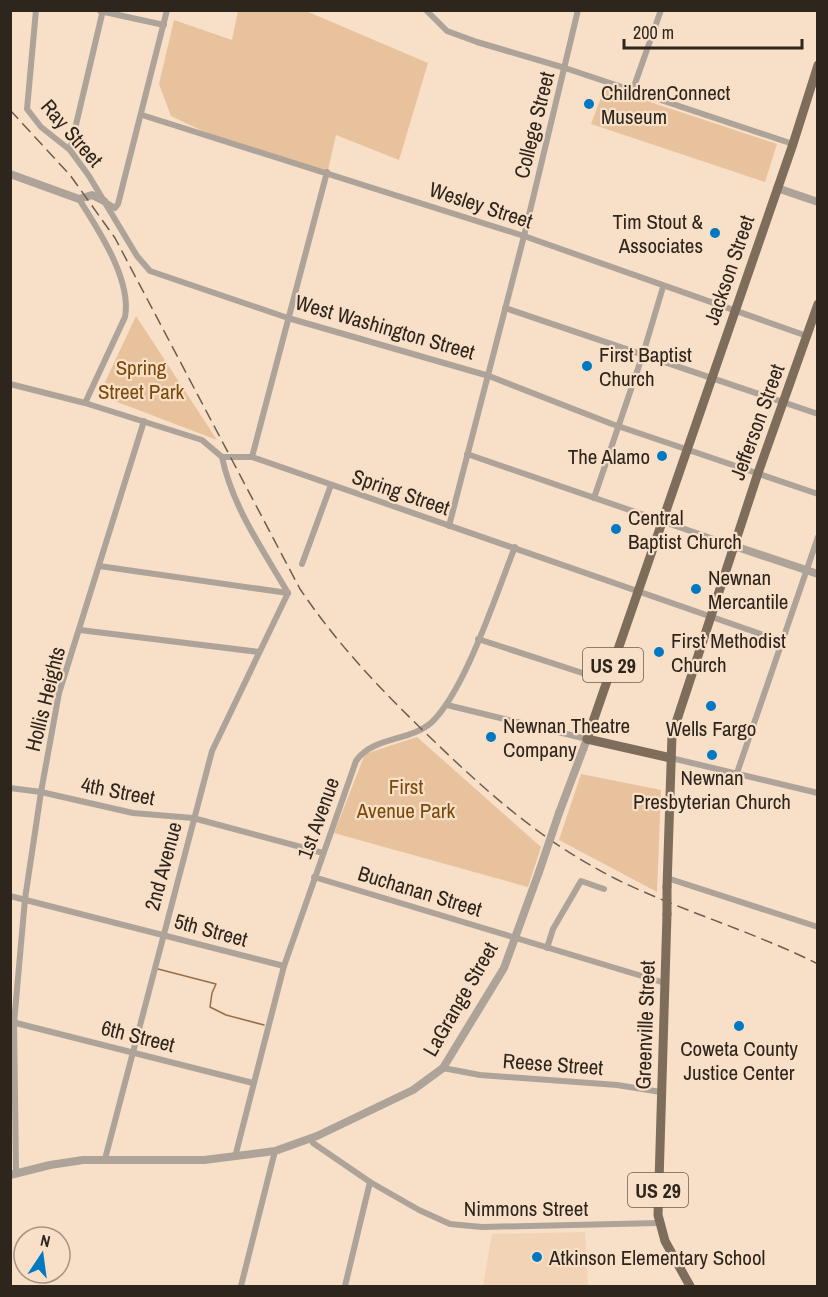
<svg xmlns="http://www.w3.org/2000/svg" width="828" height="1297" font-family="'Archivo Narrow',sans-serif">
<style>
.built{fill:#f2d3b6}
.green{fill:#e8c29c}
.lines{fill:none;stroke-linecap:round;stroke-linejoin:round}
.stream{stroke:#956f49;stroke-width:1.5}
.minor{stroke:#aea399;stroke-width:6}
.tertiary{stroke:#aea399;stroke-width:8}
.primary{stroke:#7f6d5b;stroke-width:9}
.rail{stroke:#6c5e51;stroke-width:1.5;stroke-dasharray:12 6;stroke-linecap:butt}
.tertiary-bridge{stroke:#aea399;stroke-width:8}
.primary-bridge{stroke:#7f6d5b;stroke-width:9}
.poi-dot{fill:#0079c2;stroke:#f8dfc7;stroke-width:2}
.labels{text-anchor:middle;dominant-baseline:central;stroke-width:4.5;stroke-linejoin:round;paint-order:stroke}
.shield{fill:#f8dfc7;stroke:#6b5d4f;stroke-width:1.5}
.shield-label{font-size:20px;font-weight:bold;fill:#2e251c}
.poi-label{font-size:21px;fill:#2e251c;stroke:#f8dfc7;text-anchor:start}
.street-label{font-size:21px;fill:#2e251c;stroke:#f8dfc7}
.park-label{font-size:21px;fill:#7a4a0a;stroke:#f8dfc7}
</style>
<rect width="100%" height="100%" fill="#f8dfc7"/>
<polygon class="built" points="585,1232 588,1286 483,1286 492,1234"/>
<g class="green">
<polygon points="238,11 306,11 428,63 399,160 336,135 327,174 209,134 171,116 159,84 174,20 232,40"/>
<polygon points="605,87 777,144 765,182 591,124"/>
<polygon points="136,316 217,440 99,395"/>
<polygon points="417,737 541,847 528,887 334,833 365,754"/>
<polygon points="581,774 661,790 657,892 559,840"/>
</g>
<g class="lines">
<polyline class="stream" points="158,969 216,984 212,993 210,1007 226,1015 264,1025"/>
<g class="minor">
<polyline points="36,10 27,109 41,127 70,150 89,176 137,256 150,271 288,318 489,376 612,424 818,494"/>
<polyline points="426,10 447,31 477,42 565,68 793,144"/>
<polyline points="100,11 164,25"/>
<polyline points="632,92 661,10"/>
<polyline points="142,115 524,236 807,336"/>
<polyline points="70,150 103,10"/>
<path d="M79,199C98,229 132,280 125,317L85,403"/>
<polyline points="107,203 115,208 118,204 167,10"/>
<polyline points="505,308 818,414"/>
<polyline points="10,384 85,403 202,440 222,457 252,457 781,641"/>
<polyline points="467,454 734,546"/>
<path d="M222,457C232,506 263,550 288,593"/>
<polyline points="252,457 327,172"/>
<polyline points="594,498 643,354 663,287"/>
<polyline points="449,526 524,236 578,10"/>
<polyline points="302,564 331,485"/>
<polyline points="99,566 288,593"/>
<polyline points="80,630 259,652"/>
<polyline points="478,639 607,681"/>
<polyline points="447,705 587,739"/>
<polyline points="671,758 818,793"/>
<polyline points="737,773 818,537"/>
<polyline points="10,788 41,792 133,813 193,818 323,853"/>
<polyline points="314,877 665,983"/>
<polyline points="667,878 818,927"/>
<polyline points="10,896 284,966"/>
<polyline points="547,948 553,929 581,881 604,889"/>
<polyline points="12,1022 253,1083"/>
<polyline points="443,1068 480,1075 617,1085 661,1092"/>
<polyline points="311,1139 313,1143 370,1182 419,1210 450,1224 482,1227 659,1223"/>
<path d="M235,1157L284,966L356,761C373,736 410,742 432,722C466,689 496,594 515,547"/>
<polyline points="105,1159 212,751 288,593"/>
<polyline points="16,1173 14,1023 25,899 41,792 59,693 144,421"/>
<polyline points="241,1286 275,1151"/>
<polyline points="345,1286 370,1182"/>
</g>
<g class="tertiary">
<polyline points="10,174 79,199 92,195 104,201"/>
<polyline points="777,188 818,202"/>
<polyline points="734,546 818,574"/>
<polyline points="559,813 587,739"/>
<polyline points="10,1175 50,1165 83,1160 204,1160 275,1151 317,1136 413,1090 443,1068 504,968 539,872"/>
</g>
<g class="primary">
<polyline points="671,758 587,739 793,144 818,65"/>
<polyline points="667,887 672,735 758,473 818,304"/>
<polyline points="667,914 658,1215 665,1241 690,1286"/>
</g>
<path class="rail" d="M10,110L70,175L115,238L300,589C340,648 384,693 435,742C492,797 545,843 616,879C681,911 752,931 818,964"/>
<polyline class="tertiary-bridge" points="539,872 559,813"/>
<polyline class="primary-bridge" points="667,914 667,887"/>
</g>
<g class="poi-dot">
<circle cx="589" cy="104" r="6"/>
<circle cx="715" cy="233" r="6"/>
<circle cx="587" cy="366" r="6"/>
<circle cx="662" cy="456" r="6"/>
<circle cx="616" cy="529" r="6"/>
<circle cx="696" cy="589" r="6"/>
<circle cx="659" cy="652" r="6"/>
<circle cx="711" cy="706" r="6"/>
<circle cx="491" cy="737" r="6"/>
<circle cx="712" cy="755" r="6"/>
<circle cx="739" cy="1026" r="6"/>
<circle cx="537" cy="1257" r="6"/>
</g>
<g class="labels">
<g class="shield">
<rect x="583" y="648" width="60" height="34" rx="4.5"/>
<rect x="628" y="1173" width="60" height="34" rx="4.5"/>
</g>
<g class="shield-label">
<text x="613" y="665">US 29</text>
<text x="658" y="1190">US 29</text>
</g>
<g class="poi-label">
<text x="601" y="92">ChildrenConnect<tspan x="601" dy="24">Museum</tspan></text>
<text x="703" y="221" text-anchor="end">Tim Stout &amp;<tspan x="703" dy="24">Associates</tspan></text>
<text x="599" y="354">First Baptist<tspan x="599" dy="24">Church</tspan></text>
<text x="650" y="456" text-anchor="end">The Alamo</text>
<text x="628" y="517">Central<tspan x="628" dy="24">Baptist Church</tspan></text>
<text x="708" y="577">Newnan<tspan x="708" dy="24">Mercantile</tspan></text>
<text x="671" y="640">First Methodist<tspan x="671" dy="24">Church</tspan></text>
<text x="503" y="725">Newnan Theatre<tspan x="503" dy="24">Company</tspan></text>
<text x="711" y="728" text-anchor="middle">Wells Fargo</text>
<text x="712" y="777" text-anchor="middle">Newnan<tspan x="712" dy="24">Presbyterian Church</tspan></text>
<text x="739" y="1048" text-anchor="middle">Coweta County<tspan x="739" dy="24">Justice Center</tspan></text>
<text x="549" y="1257">Atkinson Elementary School</text>
</g>
<g class="street-label">
<text transform="translate(534 125) rotate(-76)">College Street</text>
<text transform="translate(72 133) rotate(49)">Ray Street</text>
<text transform="translate(481 205) rotate(18)">Wesley Street</text>
<text transform="translate(729 270) rotate(-71)">Jackson Street</text>
<text transform="translate(385 327) rotate(16)">West Washington Street</text>
<text transform="translate(757 422) rotate(-70)">Jefferson Street</text>
<text transform="translate(401 492) rotate(19)">Spring Street</text>
<text transform="translate(45 699) rotate(-76)">Hollis Heights</text>
<text transform="translate(118 791) rotate(11)">4th Street</text>
<text transform="translate(318 818) rotate(-70)">1st Avenue</text>
<text transform="translate(163 866) rotate(-75)">2nd Avenue</text>
<text transform="translate(420 891) rotate(17)">Buchanan Street</text>
<text transform="translate(211 930) rotate(15)">5th Street</text>
<text transform="translate(460 999) rotate(-60)">LaGrange Street</text>
<text transform="translate(645 1025) rotate(-88)">Greenville Street</text>
<text transform="translate(138 1036) rotate(14)">6th Street</text>
<text transform="translate(553 1064) rotate(4)">Reese Street</text>
<text x="526" y="1208">Nimmons Street</text>
</g>
<g class="park-label">
<text x="141" y="367">Spring<tspan x="141" dy="24">Street Park</tspan></text>
<text x="406" y="786">First<tspan x="406" dy="24">Avenue Park</tspan></text>
</g>
</g>
<rect width="828" height="1297" fill="none" stroke="#2e251c" stroke-width="24"/>
<g transform="translate(42 1255) rotate(13)"><circle r="28" fill="#f8dfc7" stroke="#a79583" stroke-width="1.5"/>
<path d="M0-4.5L10 22L0 15L-10 22Z" fill="#0079c2"/>
<text y="-9" font-size="16" font-weight="bold" text-anchor="middle" fill="#2e251c">N</text>
</g>
<path d="M624 39v9h178v-9" fill="none" stroke="#2e251c" stroke-width="3"/>
<text x="633" y="39" font-size="18" fill="#2e251c" stroke="#f8dfc7" stroke-width="4.5" paint-order="stroke">200 m</text>
</svg>
